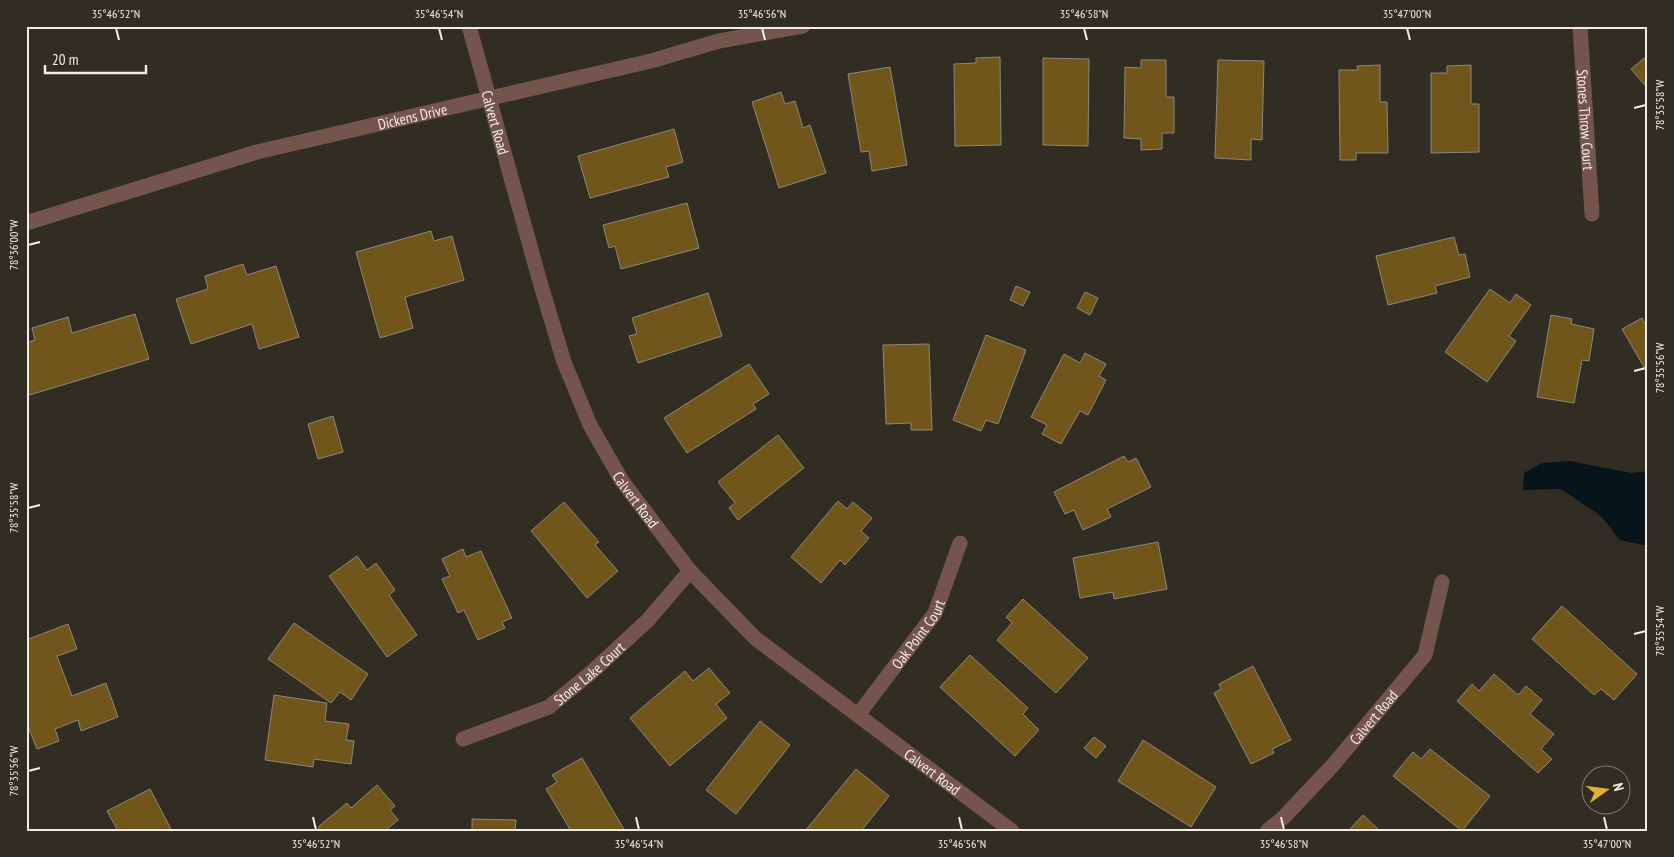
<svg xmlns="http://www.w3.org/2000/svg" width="1674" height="857" font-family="'PT Sans Narrow',sans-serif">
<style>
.water{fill:#071419}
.building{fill:#71561b;stroke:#8d877c}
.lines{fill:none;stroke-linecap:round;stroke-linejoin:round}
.street{stroke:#76544e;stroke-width:15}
.ticks{fill:none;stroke:#f1eee8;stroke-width:2}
.labels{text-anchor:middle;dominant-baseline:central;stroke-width:4.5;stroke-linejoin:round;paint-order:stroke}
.street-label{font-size:15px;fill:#f1eee8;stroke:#322d23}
.neatline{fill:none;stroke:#f1eee8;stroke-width:2}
.ticks-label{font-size:12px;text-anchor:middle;fill:#f1eee8}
</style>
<rect width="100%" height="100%" fill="#322d23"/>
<polygon class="water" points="1569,461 1632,473 1648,471 1648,546 1620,540 1601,516 1561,489 1523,490 1524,473 1542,463"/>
<g class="building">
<polygon points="1648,55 1648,89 1631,69"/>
<polygon points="1000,57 1001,145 955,146 954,64 976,63 976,58"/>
<polygon points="1043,58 1089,59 1088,146 1043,145"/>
<polygon points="1141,60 1166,60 1166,97 1174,97 1174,133 1162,133 1162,149 1141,150 1141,139 1124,138 1125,67 1141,68"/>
<polygon points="1218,60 1264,61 1262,140 1251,139 1251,160 1215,158"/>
<polygon points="1380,65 1380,102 1387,102 1388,153 1356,153 1356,160 1340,160 1339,70 1358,70 1357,66"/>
<polygon points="1471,65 1471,104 1479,104 1479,152 1431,153 1431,73 1447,73 1447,66"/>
<polygon points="890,67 907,165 872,171 869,151 861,152 848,74"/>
<polygon points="781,92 785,104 795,101 803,128 810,125 826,173 779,188 752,102"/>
<polygon points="674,129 683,162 666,167 669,177 590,198 578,156"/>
<polygon points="687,203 699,248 621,269 615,246 609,248 603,225"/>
<polygon points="431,231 434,241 452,236 464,280 405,297 413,328 380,338 356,252"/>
<polygon points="1454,237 1459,255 1465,254 1470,277 1435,286 1437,293 1388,305 1376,256"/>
<polygon points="243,264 247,275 276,266 299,337 259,349 252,324 191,344 176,299 208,289 205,276"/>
<polygon points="1016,286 1030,292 1023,306 1010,300"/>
<polygon points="1490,289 1510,303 1516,294 1531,305 1509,336 1516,341 1487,382 1445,352"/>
<polygon points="1085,292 1098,298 1090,315 1077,308"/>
<polygon points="708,293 722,336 638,363 629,336 637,334 632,318"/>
<polygon points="135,314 149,359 26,396 26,343 35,340 32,328 68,317 72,333"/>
<polygon points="1551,315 1572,319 1571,324 1594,329 1589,361 1582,360 1574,403 1537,397"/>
<polygon points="1642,318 1645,324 1648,323 1648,374 1622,329"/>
<polygon points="986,335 1026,350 998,424 986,420 981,431 953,420"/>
<polygon points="929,344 932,430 911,430 911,423 886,424 883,345"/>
<polygon points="1085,353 1106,364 1099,376 1106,380 1088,415 1080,411 1061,444 1042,434 1047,425 1031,417 1064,354 1080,363"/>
<polygon points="749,364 769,394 753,404 756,409 687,453 664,418"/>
<polygon points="333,416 343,452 318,459 308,424"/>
<polygon points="778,435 804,468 738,520 729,508 735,503 718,482"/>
<polygon points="1124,456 1128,462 1136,458 1151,487 1107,509 1111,517 1083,530 1074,510 1065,514 1054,492"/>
<polygon points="838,501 847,509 853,502 872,518 861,531 869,538 845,565 840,560 821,583 791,557"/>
<polygon points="564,502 599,542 595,545 618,571 587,598 531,531"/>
<polygon points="1158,542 1167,589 1114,599 1113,592 1080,598 1073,558"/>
<polygon points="463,549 466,557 481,551 512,618 502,622 505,628 478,640 464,610 458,613 442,579 450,576 442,559"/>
<polygon points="357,556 367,570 376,563 395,590 389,595 417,635 387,657 329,576"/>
<polygon points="1023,599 1088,658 1056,693 997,640 1012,623 1006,617"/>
<polygon points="1562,606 1637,674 1614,700 1601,689 1594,695 1532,639"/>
<polygon points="294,623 368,674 351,700 340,692 331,703 268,659"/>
<polygon points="68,624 77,649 57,656 72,696 106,683 118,717 81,731 78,720 55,729 59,741 37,749 29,729 26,730 26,640"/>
<polygon points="970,655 1028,708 1023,714 1039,730 1015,756 940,687"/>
<polygon points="1253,666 1291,740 1272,749 1274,753 1251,764 1214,693 1221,689 1219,684"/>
<polygon points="709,668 730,693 716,704 727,718 670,766 630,718 685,671 693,681"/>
<polygon points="1494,674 1518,695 1526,686 1542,700 1530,714 1554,734 1541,749 1552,759 1538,773 1457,701 1472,684 1479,691"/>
<polygon points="274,695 327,703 325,721 349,724 346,740 354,741 351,764 314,759 313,767 265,760"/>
<polygon points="760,721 790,745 736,814 706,790"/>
<polygon points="1094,737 1106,746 1096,758 1084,748"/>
<polygon points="1143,740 1216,787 1191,827 1118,781"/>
<polygon points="1430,749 1490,796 1462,831 1393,776 1413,752 1421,759"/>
<polygon points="582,758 625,831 571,831 546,789 557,782 552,775"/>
<polygon points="856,769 889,796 861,831 805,831"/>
<polygon points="377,785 395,806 390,810 398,820 385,831 321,831 318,827 347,803 351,808"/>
<polygon points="150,789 172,831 118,831 107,811"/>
<polygon points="1363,815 1380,831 1348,831"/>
<polygon points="472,819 516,820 515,831 472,831"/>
</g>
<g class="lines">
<g class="street">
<path id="s1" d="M469,26L540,282L564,362L590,425L622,481L690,571L755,638L1012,831"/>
<path id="s2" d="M1580,26L1592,214"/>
<path id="s3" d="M26,223L257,152L651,61L719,41L803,26"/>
<path id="s4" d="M858,715L935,613L960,543"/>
<path id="s5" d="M463,739L549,707L593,671L648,620L690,571"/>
<path id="s6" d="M1267,831L1283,818L1333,765L1425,655L1442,582"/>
</g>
</g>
<path class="ticks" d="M116,28L119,40M439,28L442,40M762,28L765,40M1084,28L1087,40M1407,28L1410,40M1634,108L1646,105M28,245L40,242M1634,371L1646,368M28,508L40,505M1634,634L1646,631M28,771L40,768M313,817L316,830M636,817L639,830M959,817L962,830M1281,817L1284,830M1604,817L1607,830"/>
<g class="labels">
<g class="street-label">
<text stroke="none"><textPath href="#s3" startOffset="401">Dickens Drive</textPath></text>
<text stroke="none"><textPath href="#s2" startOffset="94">Stones Throw Court</textPath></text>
<text stroke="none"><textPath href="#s1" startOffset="100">Calvert Road</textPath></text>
<text stroke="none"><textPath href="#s1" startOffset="505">Calvert Road</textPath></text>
<text stroke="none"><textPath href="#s4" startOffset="101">Oak Point Court</textPath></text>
<text stroke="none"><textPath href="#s5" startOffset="144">Stone Lake Court</textPath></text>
<text stroke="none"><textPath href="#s6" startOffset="156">Calvert Road</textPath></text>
<text stroke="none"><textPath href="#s1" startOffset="910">Calvert Road</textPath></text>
</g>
</g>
<rect width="1674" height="857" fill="none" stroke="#322d23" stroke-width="55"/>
<g transform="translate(1606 790) rotate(76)"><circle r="24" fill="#322d23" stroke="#7e7a72"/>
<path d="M0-4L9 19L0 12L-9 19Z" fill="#e3ae34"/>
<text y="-8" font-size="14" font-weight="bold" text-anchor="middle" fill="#f1eee8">N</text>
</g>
<path d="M45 65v8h101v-8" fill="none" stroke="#f1eee8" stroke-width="2.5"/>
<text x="52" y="65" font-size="15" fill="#f1eee8" stroke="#322d23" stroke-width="4" paint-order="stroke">20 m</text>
<rect x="28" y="28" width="1618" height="802" class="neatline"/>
<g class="ticks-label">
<text x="116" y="18">35°46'52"N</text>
<text x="439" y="18">35°46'54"N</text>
<text x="762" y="18">35°46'56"N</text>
<text x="1084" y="18">35°46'58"N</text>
<text x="1407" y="18">35°47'00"N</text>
<text transform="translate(1660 105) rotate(-90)" y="4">78°35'58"W</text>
<text transform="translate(14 245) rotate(-90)" y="4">78°36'00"W</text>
<text transform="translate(1660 368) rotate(-90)" y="4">78°35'56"W</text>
<text transform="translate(14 508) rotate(-90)" y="4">78°35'58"W</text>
<text transform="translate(1660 631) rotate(-90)" y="4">78°35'54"W</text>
<text transform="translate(14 771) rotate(-90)" y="4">78°35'56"W</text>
<text x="316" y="848">35°46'52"N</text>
<text x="639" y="848">35°46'54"N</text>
<text x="962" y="848">35°46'56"N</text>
<text x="1284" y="848">35°46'58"N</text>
<text x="1607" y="848">35°47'00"N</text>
</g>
</svg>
